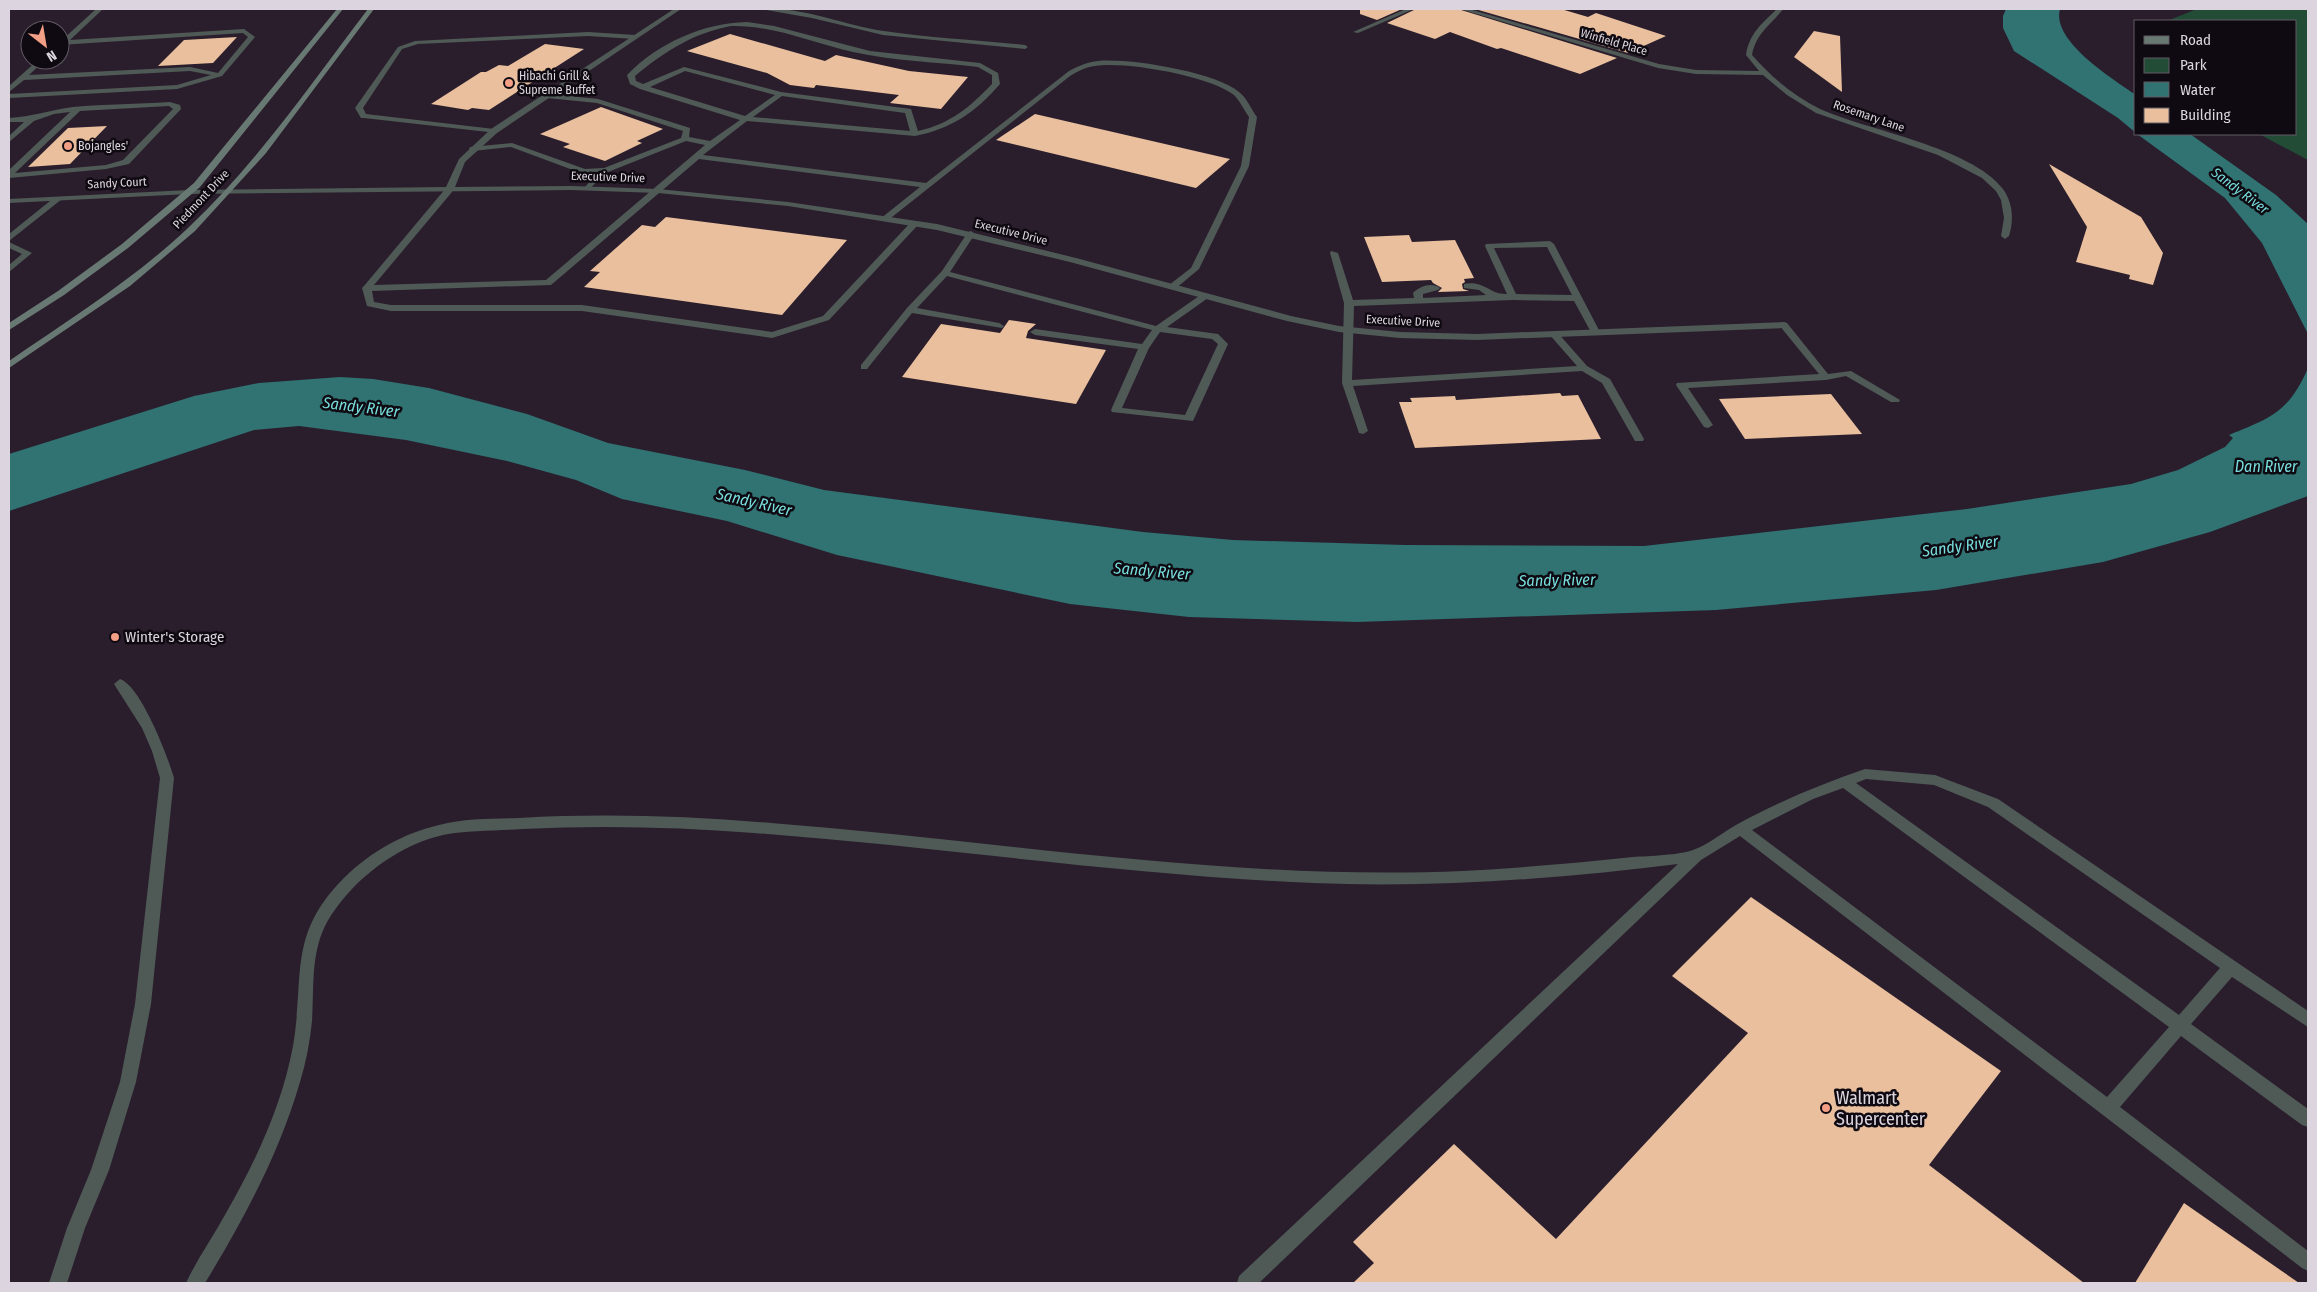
<svg xmlns="http://www.w3.org/2000/svg" width="2317" height="1292" font-family="'Fira Sans Condensed',sans-serif">
<style>
.green{fill:#224c36}
.water{fill:#317272}
.building{fill:#e9bf9d}
.lines{fill:none;stroke-linecap:round;stroke-linejoin:round}
.lane{fill:#4f5a56;fill-rule:evenodd}
.street{fill:#4f5a56;fill-rule:evenodd}
.secondary{fill:#687973;fill-rule:evenodd}
.poi-dot{fill:#f39f85;stroke:#0f0a11;stroke-width:2}
.labels{text-anchor:middle;dominant-baseline:central;stroke-width:5;stroke-linejoin:round;paint-order:stroke}
.far-street-label{font-size:12px;fill:#dcd4de;stroke:#0f0a11}
.far-poi-label{font-size:12px;fill:#dcd4de;stroke:#0f0a11;text-anchor:start}
.far-water-label{font-size:14px;font-style:italic;fill:#77dedd;stroke:#0f0a11}
.poi-label{font-size:15px;fill:#dcd4de;stroke:#0f0a11;text-anchor:start}
.water-label{font-size:16px;font-style:italic;fill:#77dedd;stroke:#0f0a11}
.near-poi-label{font-size:18px;fill:#dcd4de;stroke:#0f0a11;text-anchor:start}
</style>
<rect width="100%" height="100%" fill="#2a1e2d"/>
<polygon class="green" points="2197,9 2308,9 2308,160 2259,134 2296,134 2296,21 2167,21"/>
<g class="water">
<path d="M2006,9H2060C2051,41 2113,79 2136,95V133L2118,118L2014,51L2003,28V16Z"/>
<polygon points="2137,134 2190,134 2276,195 2308,224 2308,334 2262,243 2225,198"/>
<path d="M2308,368V496L2210,532L2103,562L1936,590L1716,610L1357,622L1189,617L1070,604L837,555L727,521L622,499L576,480L507,461L406,440L299,426L254,430L9,511V454L194,396L259,383L340,377L373,379L429,388L527,414L608,443L745,470L824,490L1143,532L1233,540L1405,545L1644,546L1967,509L2131,484L2178,470L2225,447L2233,438L2229,435C2271,418 2289,412 2308,368Z"/>
</g>
<g class="building">
<polygon points="1360,9 1402,9 1377,20 1360,14"/>
<polygon points="1416,9 1458,9 1617,58 1580,74 1501,48 1497,49 1450,32 1435,39 1387,23"/>
<polygon points="1475,9 1561,9 1588,17 1596,13 1666,36 1628,53"/>
<polygon points="1814,31 1840,36 1842,92 1794,57"/>
<polygon points="730,34 825,61 836,55 909,71 968,77 941,109 890,103 899,95 816,85 814,88 790,85 767,73 687,51"/>
<polygon points="237,37 213,63 158,66 184,40"/>
<polygon points="545,44 584,49 489,110 472,108 468,110 431,104 481,72 486,72 499,65 508,66"/>
<polygon points="601,107 663,129 637,141 642,143 605,161 563,147 570,144 540,134"/>
<polygon points="1035,114 1230,159 1196,188 996,140"/>
<polygon points="107,126 70,164 28,167 68,128"/>
<polygon points="2049,164 2141,217 2163,253 2153,285 2129,279 2130,275 2076,262 2087,227"/>
<polygon points="666,217 847,240 782,315 584,287 600,272 590,271 642,225 655,227"/>
<polygon points="1409,235 1412,242 1455,240 1474,278 1464,279 1465,282 1462,284 1463,289 1469,291 1438,292 1442,288 1433,283 1431,280 1382,282 1364,237"/>
<polygon points="1009,320 1036,324 1028,331 1026,338 1106,350 1076,404 902,377 941,324 1000,333"/>
<polygon points="1560,393 1562,396 1578,395 1601,439 1415,448 1399,402 1412,402 1410,398 1455,396 1456,400"/>
<polygon points="1831,394 1862,434 1745,439 1719,399"/>
<polygon points="1751,897 2001,1071 1929,1165 2084,1283 1353,1283 1374,1263 1353,1242 1454,1144 1556,1239 1748,1033 1672,976"/>
<polygon points="2184,1203 2299,1283 2135,1283"/>
</g>
<g class="lines">
<g class="lane">
<polygon points="96,9 103,9 70,40 244,29 255,37 222,76 177,89 9,98 9,94 177,85 211,75 190,71 24,80 9,92 9,86 38,60 45,60 29,75 190,67 218,73 248,37 243,33 60,45 61,41"/>
<path d="M760,9C802,6 843,25 884,31C930,38 978,40 1025,45L1028,47L1025,49L883,35L812,18Z"/>
<path d="M747,22L774,26L870,51L980,63L998,73L1000,84C976,112 951,129 915,136L747,121L703,155L926,183L1069,71C1078,66 1088,62 1098,61C1130,58 1215,72 1239,92C1247,98 1251,109 1257,117L1249,166L1199,269L1175,289H1169V285L1191,268L1241,166L1249,117C1244,110 1240,101 1234,95C1210,76 1125,61 1095,66C1086,67 1078,71 1070,76L887,221L880,219L920,187L699,159L551,285L372,291L374,302L391,305H582L772,332L823,316L912,221H918V225L829,320L772,338L582,311H391L367,306L362,288L364,286L446,188H449L453,190L452,192L374,285L546,280L705,145L686,141L608,172L588,190L584,188L598,173H581L511,147L473,151L469,149L470,147L512,143L585,169L604,168L681,138L683,131L597,103L547,98V94H550L598,99L690,128L689,137L710,141L740,120L640,89L630,84L627,75C658,43 703,23 747,22ZM731,26C774,25 812,43 853,52C894,61 937,62 978,67L992,75V84C970,107 950,124 918,131L911,109L781,92L684,67L643,84L636,81L635,76C664,52 693,33 731,26ZM685,71L775,95L745,116L650,87ZM782,96L905,113L910,131L753,117Z"/>
<polygon points="588,32 635,35 638,37 635,39 588,36 418,44 402,49 363,108 366,114 494,129 497,129 497,133 364,118 361,118 355,108 398,47 415,41"/>
<path d="M170,102L180,105L181,109L129,164L106,169L9,178V170L70,112L54,114L34,121L9,142V136L24,122H9V118C31,117 51,110 73,107C105,104 138,104 170,102ZM169,106L173,109L123,160L106,165L15,173L80,111Z"/>
<polygon points="55,197 62,199 9,241 9,234"/>
<path d="M971,231L975,234L950,272L1156,326L1202,294H1208V298L1167,327L1218,334L1228,344L1193,421L1112,412L1111,410L1138,349L1035,335L1030,332L1035,329L1142,344L1152,330L947,276L917,308L999,323L1004,326L1002,328L912,313L867,369H861V365L907,308L942,271L968,232ZM1160,332L1212,339L1218,344L1185,415L1122,408L1149,348Z"/>
<path d="M1550,241L1554,244L1600,332L1598,334H1592L1574,301L1513,300L1354,306L1352,380L1577,366L1549,334L1554,331L1557,332L1587,366L1610,379L1644,439L1643,441H1635L1602,383L1582,371L1353,386L1368,431L1363,434L1359,433L1342,383L1344,303L1330,253L1331,251L1338,253L1353,300L1414,298L1413,293C1420,286 1432,282 1440,288L1438,290L1423,294V298L1486,295L1479,290L1464,288V284C1485,280 1489,295 1507,294L1485,246L1486,244ZM1547,247L1572,295L1516,294L1494,248Z"/>
<polygon points="9,242 32,253 9,272 9,265 22,254 9,248"/>
<polygon points="1784,322 1787,323 1828,374 1851,371 1900,400 1899,402 1891,402 1846,376 1826,380 1688,388 1713,425 1708,428 1704,427 1676,385 1677,383 1819,374 1779,325"/>
<path d="M120,679C141,686 168,757 174,778L151,1004L136,1082L109,1170L85,1228L67,1283H49L67,1228L91,1170L120,1082L135,1004L160,778L152,751L142,728L114,684Z"/>
<path d="M1865,769L1935,775L1998,799L2308,1011V1027L2232,977L2191,1024L2308,1109V1127L2302,1125L2181,1036L2120,1107L2308,1251V1271L2302,1268L1740,836L1701,860L1259,1283H1237L1239,1276L1678,864C1557,879 1435,888 1313,883C1126,875 941,847 754,833C677,827 600,825 522,829C496,831 469,830 443,835C408,843 376,864 352,889C340,902 328,917 322,933C311,961 314,992 312,1021C310,1042 306,1062 300,1082C279,1154 244,1219 205,1283H186C197,1259 213,1237 226,1213C256,1161 282,1105 293,1046C305,976 287,935 344,878C370,852 404,833 439,825C465,818 493,819 519,818C604,813 687,816 771,823C1001,841 1231,881 1463,871C1520,868 1577,863 1633,857C1650,856 1679,855 1693,850C1708,845 1723,832 1736,825C1778,802 1821,784 1865,769ZM1866,779L1934,785L1988,807L2220,968L2179,1015L1856,783ZM1843,788L2169,1027L2107,1097L1752,830L1813,799Z"/>
</g>
<g class="street">
<polygon points="674,9 681,9 497,133 465,162 455,187 571,186 658,189 788,202 937,224 1076,258 1291,316 1339,326 1400,332 1477,334 1784,322 1789,325 1784,328 1477,340 1400,338 1339,332 1287,321 1070,262 937,230 788,206 658,193 571,190 189,194 9,203 9,199 189,190 446,187 459,159 491,129"/>
<polygon points="1406,9 1414,9 1358,33 1353,32"/>
<path d="M1460,9H1469L1659,64L1696,70L1759,71L1746,55C1749,34 1762,23 1777,9H1783C1771,25 1756,33 1752,55C1771,77 1794,96 1820,109C1869,131 1971,147 2003,189C2013,203 2014,220 2009,236L2005,239L2001,236L2004,218L2001,200L1996,191L1982,178L1938,155L1816,113L1787,95L1763,75L1696,74L1658,68Z"/>
</g>
<g class="secondary">
<polygon points="337,9 343,9 200,187 128,248 64,295 9,330 9,323 58,291 122,244 194,183"/>
<path d="M368,9H374L266,153L195,231L130,286L9,368V361C70,319 134,279 188,228C257,163 311,84 368,9Z"/>
</g>
</g>
<g class="poi-dot">
<circle cx="509" cy="83" r="5"/>
<circle cx="68" cy="146" r="5"/>
<circle cx="115" cy="637" r="5"/>
<circle cx="1826" cy="1108" r="5"/>
</g>
<g class="labels">
<g class="far-street-label">
<text transform="translate(1614 42) rotate(16)">Winfield Place</text>
<text transform="translate(1869 116) rotate(19)">Rosemary Lane</text>
<text transform="translate(608 177) rotate(2)">Executive Drive</text>
<text transform="translate(117 183) rotate(-3)">Sandy Court</text>
<text transform="translate(201 199) rotate(-47)">Piedmont Drive</text>
<text transform="translate(1011 232) rotate(14)">Executive Drive</text>
<text transform="translate(1403 321) rotate(3)">Executive Drive</text>
</g>
<g class="far-poi-label">
<text x="519" y="76">Hibachi Grill &amp;<tspan x="519" dy="14">Supreme Buffet</tspan></text>
<text x="78" y="146">Bojangles'</text>
</g>
<g class="far-water-label">
<text transform="translate(2240 191) rotate(37)">Sandy River</text>
</g>
<g class="poi-label">
<text x="125" y="637">Winter's Storage</text>
</g>
<g class="water-label">
<text transform="translate(361 407) rotate(7)">Sandy River</text>
<text x="2266" y="466">Dan River</text>
<text transform="translate(754 502) rotate(13)">Sandy River</text>
<text transform="translate(1960 546) rotate(-8)">Sandy River</text>
<text transform="translate(1152 571) rotate(5)">Sandy River</text>
<text transform="translate(1557 580) rotate(-1)">Sandy River</text>
</g>
<g class="near-poi-label">
<text x="1836" y="1098">Walmart<tspan x="1836" dy="21">Supercenter</tspan></text>
</g>
</g>
<rect width="2317" height="1292" fill="none" stroke="#dcd4de" stroke-width="20"/>
<rect x="2134" y="20" width="162" height="115" fill="#0f0a11" stroke="#615b63"/>
<rect x="2144" y="36" width="25" height="8" fill="#687973" stroke="#615b63"/>
<text x="2180" y="45" font-size="15" fill="#dcd4de">Road</text>
<rect x="2144" y="58" width="25" height="15" fill="#224c36" stroke="#615b63"/>
<text x="2180" y="70" font-size="15" fill="#dcd4de">Park</text>
<rect x="2144" y="82" width="25" height="15" fill="#317272" stroke="#615b63"/>
<text x="2180" y="95" font-size="15" fill="#dcd4de">Water</text>
<rect x="2144" y="108" width="25" height="15" fill="#e9bf9d" stroke="#615b63"/>
<text x="2180" y="120" font-size="15" fill="#dcd4de">Building</text>
<g transform="translate(45 45) rotate(149)"><circle r="24" fill="#0f0a11" stroke="#615b63"/>
<path d="M0-4L9 19L0 12L-9 19Z" fill="#f39f85"/>
<text y="-8" font-size="14" font-weight="bold" text-anchor="middle" fill="#dcd4de">N</text>
</g>
</svg>
